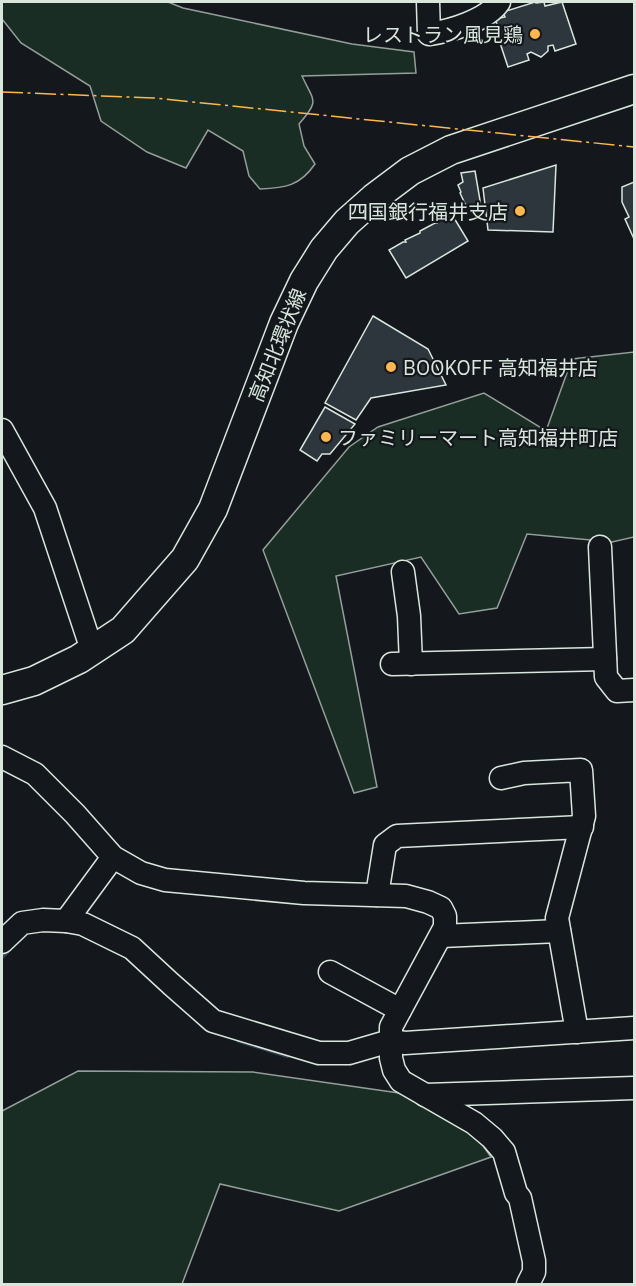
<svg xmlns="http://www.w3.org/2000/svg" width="636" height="1286" font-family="'IBM Plex Sans','Noto Sans JP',sans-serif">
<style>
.green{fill:#1a2d24;stroke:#939e99;stroke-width:1.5}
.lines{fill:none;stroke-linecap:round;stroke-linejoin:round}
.stream{stroke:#2f3f4d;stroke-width:6}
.building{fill:#2c363c;stroke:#d8e6dc;stroke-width:1.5}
.minor-casing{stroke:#d8e6dc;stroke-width:25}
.major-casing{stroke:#d8e6dc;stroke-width:31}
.minor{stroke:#14181c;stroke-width:22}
.major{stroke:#14181c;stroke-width:28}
.power{stroke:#ffb74d;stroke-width:1.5;stroke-dasharray:21 4.5 3 4.5;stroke-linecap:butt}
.poi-dot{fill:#ffb74d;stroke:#14181c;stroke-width:2}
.labels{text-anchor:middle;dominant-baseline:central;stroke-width:4.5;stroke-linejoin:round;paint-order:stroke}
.poi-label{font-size:20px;fill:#d8e6dc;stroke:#14181c;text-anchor:end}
.street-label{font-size:20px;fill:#d8e6dc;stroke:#14181c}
</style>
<rect width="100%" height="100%" fill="#14181c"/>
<g class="green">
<path d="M2,2H168L183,8L352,44L414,52L416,73L302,76C314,102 320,100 299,124L304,146L315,164C300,186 285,188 260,189L249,176L243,151L208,130L186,168L147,152L101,121L90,86L21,43L2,19Z"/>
<polygon points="634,352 634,537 612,542 527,534 497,608 459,614 421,557 336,576 377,787 354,793 263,550 349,447 378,427 484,393 546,431 572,359"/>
<polygon points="78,1071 253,1072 413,1095 470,1127 491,1157 339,1211 220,1184 182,1284 2,1284 2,1111"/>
</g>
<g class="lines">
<g class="stream">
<polyline points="2,956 6,952"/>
<polyline points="239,1040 287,1055"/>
</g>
</g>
<g class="building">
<polygon points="535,2 536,3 544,2 545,6 562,2 576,44 555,51 553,45 548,46 548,51 541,57 531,52 527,54 529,60 508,67 494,25 497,24 495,19 505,17 503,12"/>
<polygon points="556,165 553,232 488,230 483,188"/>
<polygon points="475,171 481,206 467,208 460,193 461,192 458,185 463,182 461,173"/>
<polygon points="634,182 634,239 625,219 629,217 622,202 622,187"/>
<polygon points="451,213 468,241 406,278 389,250 403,242 406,242 405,240 420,233 420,231 435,223 437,223 436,221"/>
<polygon points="373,316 428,349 446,385 371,398 356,420 325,403"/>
<polygon points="325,407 355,424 330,454 322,454 317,461 300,450"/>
</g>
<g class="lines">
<g class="minor-casing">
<g id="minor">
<path d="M428,2L429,34C451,31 487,20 499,2"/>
<polyline points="2,430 45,508 92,650"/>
<polyline points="600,547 606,677 617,691 634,690"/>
<polyline points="403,572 409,616 411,664"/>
<polyline points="392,664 605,659"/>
<polyline points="2,757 35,774 75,814 113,857 141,873 165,880 304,893 406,896 428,902 441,908 445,916 445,927 391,1027 391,1058 394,1070 401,1081 474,1123 492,1138 504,1152 516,1193 520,1198 534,1261 534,1272 528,1284"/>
<polyline points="501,778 524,773 581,770 584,816 557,918 577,1032"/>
<polyline points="377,895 385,845 397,836 582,827"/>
<polyline points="66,921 113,857"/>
<polyline points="441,936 559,931"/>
<polyline points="2,942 22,923 43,920 66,921 83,924 132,948 171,984 213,1021 319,1053 349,1053 390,1041 405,1043 634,1028"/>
<polyline points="330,972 400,1010"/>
<polyline points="425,1095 634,1088"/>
</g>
</g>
<g class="major-casing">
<polyline id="major" points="2,690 34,681 79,659 123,630 185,559 213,509 284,323 304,281 324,249 347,222 374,198 410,171 451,150 634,89"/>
</g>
<use href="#minor" class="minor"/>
<use href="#major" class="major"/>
<polyline class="power" points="2,92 154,98 634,147"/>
</g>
<g class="poi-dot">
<circle cx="535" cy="34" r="6"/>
<circle cx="520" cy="211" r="6"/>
<circle cx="391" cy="367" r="6"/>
<circle cx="326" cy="437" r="6"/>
</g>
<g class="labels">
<g class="poi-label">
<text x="523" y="34">レストラン風見鶏</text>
<text x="508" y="211">四国銀行福井支店</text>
<text x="403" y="367" text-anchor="start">BOOKOFF 高知福井店</text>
<text x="338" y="437" text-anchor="start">ファミリーマート高知福井町店</text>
</g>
<g class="street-label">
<text transform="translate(277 345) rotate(-68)">高知北環状線</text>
</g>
</g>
<rect width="636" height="1286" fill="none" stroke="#d8e6dc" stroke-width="6"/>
</svg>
